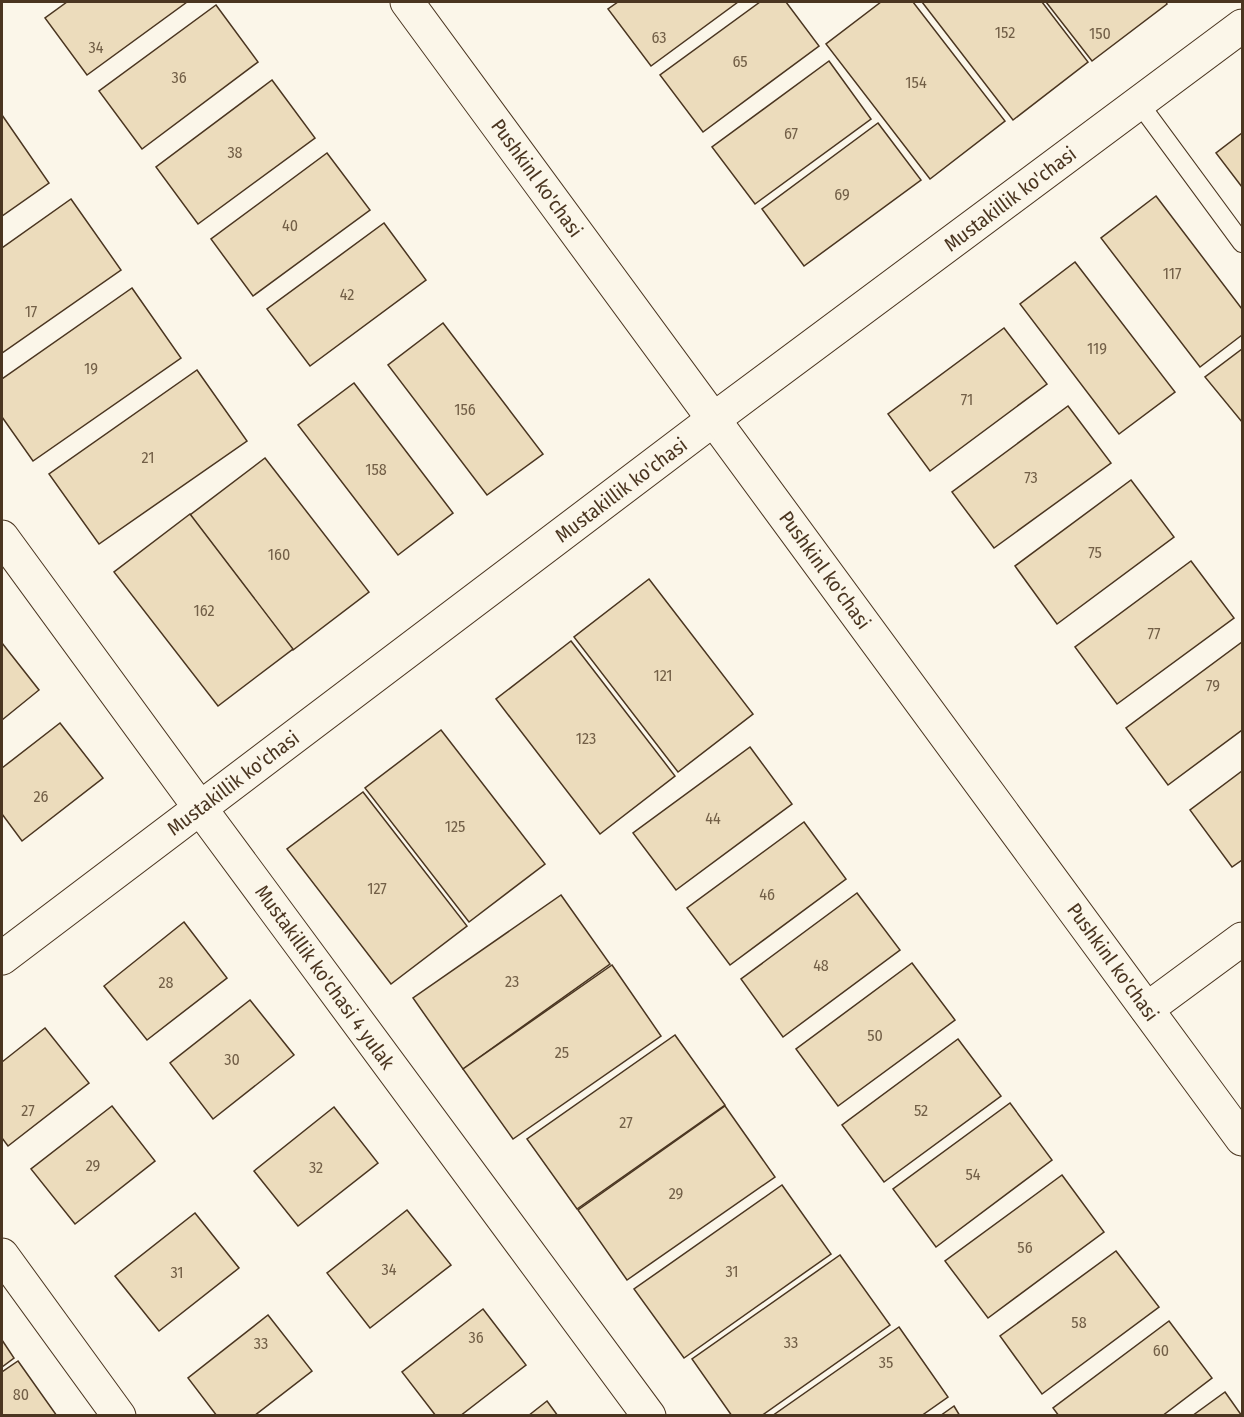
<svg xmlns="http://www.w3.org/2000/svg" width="1244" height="1417" font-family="'Fira Sans Condensed',sans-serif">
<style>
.building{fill:#ecdcbc;stroke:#4a3520;stroke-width:1.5}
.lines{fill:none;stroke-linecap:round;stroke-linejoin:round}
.service-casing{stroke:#4a3520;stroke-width:20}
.minor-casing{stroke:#4a3520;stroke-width:35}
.service{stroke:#fbf6e9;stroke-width:18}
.minor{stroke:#fbf6e9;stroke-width:33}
.labels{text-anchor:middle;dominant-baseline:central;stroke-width:4.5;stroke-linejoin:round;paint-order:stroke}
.number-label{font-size:16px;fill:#725f47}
.street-label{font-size:20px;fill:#4a3520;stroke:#fbf6e9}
</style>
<rect width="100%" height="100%" fill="#fbf6e9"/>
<g class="building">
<polygon points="67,2 187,2 87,75 45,18"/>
<polygon points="618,2 738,2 651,66 608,9"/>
<polygon points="760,2 786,2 819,46 703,132 660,75"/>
<polygon points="881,2 913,2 1005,121 930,179 826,44"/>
<polygon points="922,2 1042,2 1088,62 1013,120"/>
<polygon points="1046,2 1166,2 1167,4 1092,61"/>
<polygon points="216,5 258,62 142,149 99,91"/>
<polygon points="829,61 871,119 755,204 712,147"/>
<polygon points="272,80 315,138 198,224 156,167"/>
<polygon points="2,115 49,183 2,216"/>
<polygon points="878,123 921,180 804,266 762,209"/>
<polygon points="1242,133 1242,187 1216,153"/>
<polygon points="327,153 370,210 253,296 211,239"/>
<polygon points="1156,196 1242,309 1242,335 1200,367 1101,238"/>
<polygon points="71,199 121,270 2,353 2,248"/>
<polygon points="384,223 426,280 310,366 267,309"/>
<polygon points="1075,262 1175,392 1119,434 1020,304"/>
<polygon points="132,288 181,358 33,461 2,417 2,379"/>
<polygon points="443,323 543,454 487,495 388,365"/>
<polygon points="1004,328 1047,384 930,471 888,414"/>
<polygon points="1242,349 1242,422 1205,377"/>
<polygon points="197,370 247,441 99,544 49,474"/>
<polygon points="354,383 453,513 398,555 298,425"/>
<polygon points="1068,406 1111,463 994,548 952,492"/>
<polygon points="265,458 369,592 293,650 190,515"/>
<polygon points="1131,480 1174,537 1057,624 1015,566"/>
<polygon points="190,514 293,649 218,706 114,572"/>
<polygon points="1191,561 1234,618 1117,704 1075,647"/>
<polygon points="649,579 753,714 678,772 574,637"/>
<polygon points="571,641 675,776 600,834 496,699"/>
<polygon points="1242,642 1242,730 1168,785 1126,728"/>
<polygon points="2,643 39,690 2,720"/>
<polygon points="60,723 103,778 22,841 2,814 2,768"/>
<polygon points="441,730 545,864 469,922 365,788"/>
<polygon points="750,747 792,804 676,890 633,833"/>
<polygon points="1242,771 1242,860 1232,867 1190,810"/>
<polygon points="363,792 467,926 391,984 287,849"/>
<polygon points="804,822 846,879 730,965 687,908"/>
<polygon points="857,893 900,950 783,1037 741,979"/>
<polygon points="561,895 610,964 463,1069 413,998"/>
<polygon points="184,922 227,978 147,1040 104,986"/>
<polygon points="912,963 955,1020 838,1106 796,1049"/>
<polygon points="612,965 661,1036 513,1139 463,1069"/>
<polygon points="250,1000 294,1055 213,1119 170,1063"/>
<polygon points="45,1028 89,1083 8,1146 2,1138 2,1062"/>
<polygon points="675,1035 725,1105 577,1209 527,1139"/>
<polygon points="958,1039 1001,1096 884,1182 842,1125"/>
<polygon points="1010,1103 1052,1160 936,1247 893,1189"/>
<polygon points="112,1106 155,1161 75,1224 31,1169"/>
<polygon points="725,1106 775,1177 627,1280 578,1210"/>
<polygon points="334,1107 378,1163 298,1226 254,1171"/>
<polygon points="1062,1175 1104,1232 988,1318 945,1261"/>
<polygon points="782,1185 831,1254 684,1358 634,1289"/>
<polygon points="407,1210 451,1265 370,1328 327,1273"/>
<polygon points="195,1213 239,1268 159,1331 115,1276"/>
<polygon points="1116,1251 1159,1307 1042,1394 1000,1336"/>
<polygon points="840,1255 890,1325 761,1416 732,1416 692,1359"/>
<polygon points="483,1309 526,1365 460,1416 436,1416 402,1372"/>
<polygon points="268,1315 312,1371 254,1416 217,1416 188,1378"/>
<polygon points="1169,1321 1212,1378 1162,1416 1059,1416 1053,1408"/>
<polygon points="899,1327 948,1397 921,1416 772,1416"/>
<polygon points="2,1340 14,1358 2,1367"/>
<polygon points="18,1361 57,1416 2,1416 2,1372"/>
<polygon points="1225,1392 1242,1416 1192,1416"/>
<polygon points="547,1401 558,1416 528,1416"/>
<polygon points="954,1406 960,1416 940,1416"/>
</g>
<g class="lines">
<g class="service-casing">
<polyline id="service" points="1139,103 1242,243"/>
</g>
<g class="minor-casing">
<g id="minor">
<polyline points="407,2 1242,1139"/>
<polyline points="2,537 200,808 649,1416"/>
<polyline points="2,958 714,419 1242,26"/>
<polyline points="1147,1009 1242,939"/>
<polyline points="2,1255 119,1416"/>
</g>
</g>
<use href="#service" class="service"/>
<use href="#minor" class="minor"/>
</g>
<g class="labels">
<g class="number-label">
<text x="1005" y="32">152</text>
<text x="1100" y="33">150</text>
<text x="659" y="37">63</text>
<text x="96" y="47">34</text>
<text x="740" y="61">65</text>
<text x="179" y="77">36</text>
<text x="916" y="82">154</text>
<text x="791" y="133">67</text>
<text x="235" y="152">38</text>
<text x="842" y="194">69</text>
<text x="290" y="225">40</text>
<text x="1172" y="273">117</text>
<text x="347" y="294">42</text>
<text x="31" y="311">17</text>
<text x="1097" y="348">119</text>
<text x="91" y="368">19</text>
<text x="967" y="399">71</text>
<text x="465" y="409">156</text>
<text x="148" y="457">21</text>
<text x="376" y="469">158</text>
<text x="1031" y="477">73</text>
<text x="1095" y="552">75</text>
<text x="279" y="554">160</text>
<text x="204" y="610">162</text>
<text x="1154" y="633">77</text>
<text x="663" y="675">121</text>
<text x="1213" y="685">79</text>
<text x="586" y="738">123</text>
<text x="41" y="796">26</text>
<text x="713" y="818">44</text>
<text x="455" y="826">125</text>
<text x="377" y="888">127</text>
<text x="767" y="894">46</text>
<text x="821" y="965">48</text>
<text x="512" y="981">23</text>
<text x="166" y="982">28</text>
<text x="875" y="1035">50</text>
<text x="562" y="1052">25</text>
<text x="232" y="1059">30</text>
<text x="28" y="1110">27</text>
<text x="921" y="1110">52</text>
<text x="626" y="1122">27</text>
<text x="93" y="1165">29</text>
<text x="316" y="1167">32</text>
<text x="973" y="1174">54</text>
<text x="676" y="1193">29</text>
<text x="1025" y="1247">56</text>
<text x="389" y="1269">34</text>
<text x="732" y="1271">31</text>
<text x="177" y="1272">31</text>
<text x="1079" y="1322">58</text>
<text x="476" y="1337">36</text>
<text x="791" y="1342">33</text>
<text x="261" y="1343">33</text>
<text x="1161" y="1350">60</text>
<text x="886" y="1362">35</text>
<text x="21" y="1394">80</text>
</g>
<g class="street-label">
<text transform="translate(537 178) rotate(54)">Pushkinl ko'chasi</text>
<text transform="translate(1010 199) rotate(-37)">Mustakillik ko'chasi</text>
<text transform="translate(621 490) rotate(-37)">Mustakillik ko'chasi</text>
<text transform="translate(825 570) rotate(54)">Pushkinl ko'chasi</text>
<text transform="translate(233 783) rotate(-37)">Mustakillik ko'chasi</text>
<text transform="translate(1113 962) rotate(54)">Pushkinl ko'chasi</text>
<text transform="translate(325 977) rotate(54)">Mustakillik ko'chasi 4 yulak</text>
</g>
</g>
<rect width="1244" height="1417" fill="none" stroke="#4a3520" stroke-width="6"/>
</svg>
